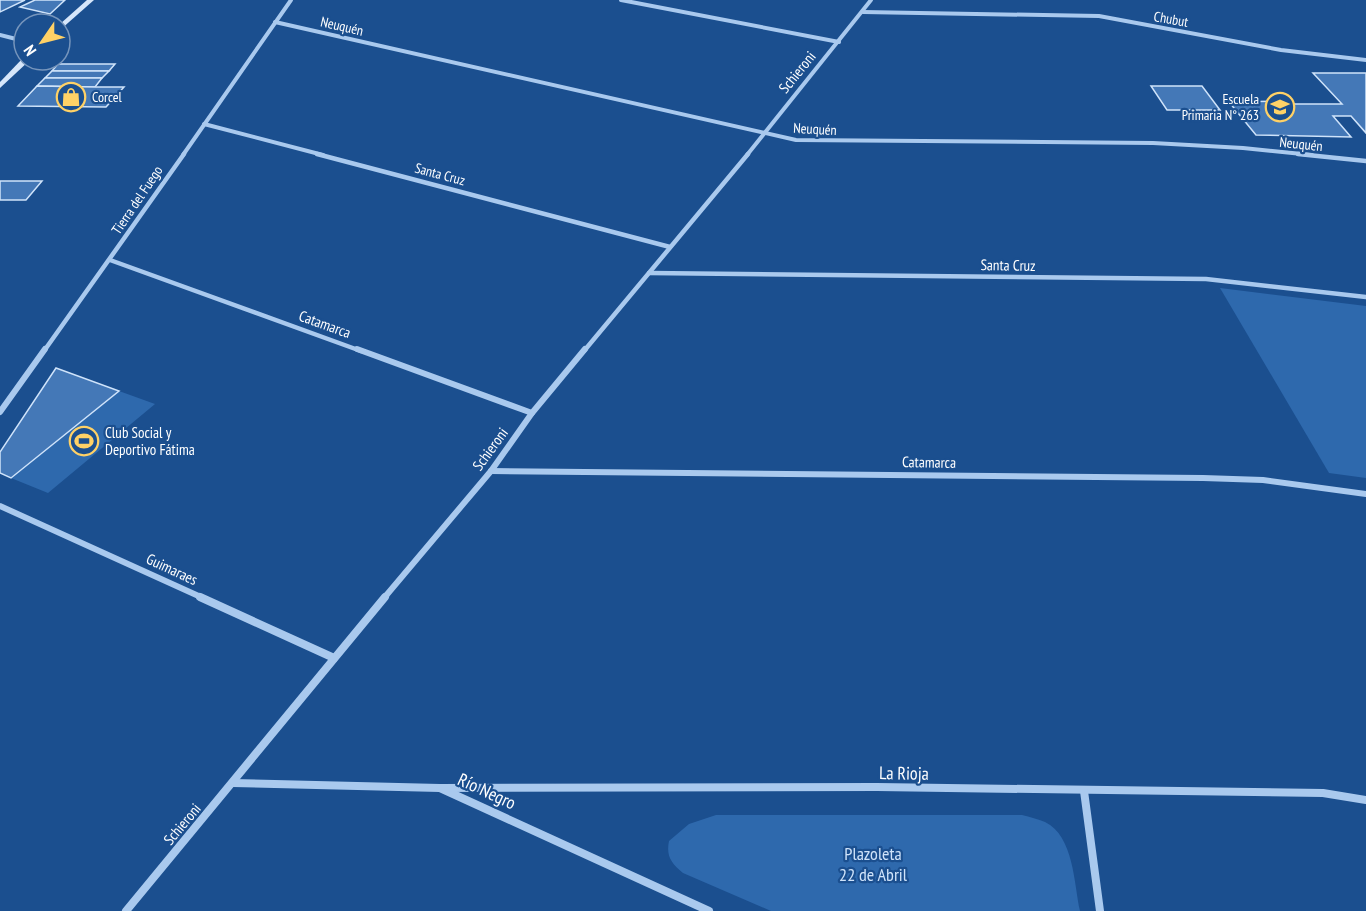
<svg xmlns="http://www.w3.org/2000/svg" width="1366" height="911" font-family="'PT Sans Narrow',sans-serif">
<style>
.green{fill:#2e69ad}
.building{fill:#4478b7;stroke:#cfe3fa;stroke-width:1.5}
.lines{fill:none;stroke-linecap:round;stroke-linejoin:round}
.street-far3{stroke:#a9c9ee;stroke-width:4}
.street-far2{stroke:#a9c9ee;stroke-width:4.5}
.street-far1{stroke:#a9c9ee;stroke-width:6}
.street{stroke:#a9c9ee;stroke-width:8}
.secondary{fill:#d6e6fa;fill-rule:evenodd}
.labels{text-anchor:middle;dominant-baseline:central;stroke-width:4.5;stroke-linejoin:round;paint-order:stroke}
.far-street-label{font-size:14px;fill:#fff;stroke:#1b4f8f}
.far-poi-label{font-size:14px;fill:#fff;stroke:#1b4f8f;text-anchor:start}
.street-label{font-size:15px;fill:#fff;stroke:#1b4f8f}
.poi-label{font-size:15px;fill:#fff;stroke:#1b4f8f;text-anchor:start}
.near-street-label{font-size:18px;fill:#fff;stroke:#1b4f8f}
.near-park-label{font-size:18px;fill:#cfe3fa;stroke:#1b4f8f}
</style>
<rect width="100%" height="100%" fill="#1b4f8f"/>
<g class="green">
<polygon points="1220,288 1366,306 1366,478 1329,473"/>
<polygon points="119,391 155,404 48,493 11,478"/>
<path d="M716,815H1022C1030,817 1038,819 1045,822C1074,836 1074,884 1080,911H771L683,873C671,863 666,856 669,841L689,824Z"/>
</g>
<g class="building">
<polygon points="0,0 25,0 0,12"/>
<polygon points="35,0 65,0 50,14 20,7"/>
<polygon points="58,64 115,64 109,71 52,71"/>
<polygon points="52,71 109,71 102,78 45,78"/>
<polygon points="1313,73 1366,73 1366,133 1351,116 1333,116 1351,137 1256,135 1229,102 1285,101 1289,104 1342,104"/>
<polygon points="45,78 102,78 95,87 37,86"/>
<polygon points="37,86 95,87 124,87 106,107 18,106"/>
<polygon points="1151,86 1202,86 1220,110 1167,110"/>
<polygon points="0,181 42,181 26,200 0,200"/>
<polygon points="56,368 119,391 11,478 0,473 0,452"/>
</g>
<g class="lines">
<g class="street-far3">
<polyline points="621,0 839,42"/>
<polyline points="863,12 1099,16 1281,50 1366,60"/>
<polyline points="275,22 796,140 1153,143 1243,148 1312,155"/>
<polyline points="0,35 24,41"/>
<polyline points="204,124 323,155"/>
<polyline points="183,155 291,0"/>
<polyline points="747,155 871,0"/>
</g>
<g class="street-far2">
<polyline points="317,154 670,247"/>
<polyline points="1298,154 1366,161"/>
<polyline points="110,260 361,351"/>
<polyline points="649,273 1206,279 1366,297"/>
<polyline points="44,351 184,154"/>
<polyline points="584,351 748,154"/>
</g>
<g class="street-far1">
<polyline points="357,349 532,413"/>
<polyline points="0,412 45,349"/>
<polyline points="491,471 1203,478 1263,480 1366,494"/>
<polyline points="0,506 203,598"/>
<polyline points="384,598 491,471 532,413 585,349"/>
</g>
<g class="street">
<polyline points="200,597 334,658"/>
<polyline points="233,783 440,788 709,911"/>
<polyline points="440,788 877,787 1323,793 1366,800"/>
<polyline points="1084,791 1100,911"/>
<polyline points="126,911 385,597"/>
</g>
<g class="secondary">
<polygon points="87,0 94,0 60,30 60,24"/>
<polygon points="23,58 30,60 0,88 0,82"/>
</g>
</g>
<defs>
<g id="shop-ring" transform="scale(1.5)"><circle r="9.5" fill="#1b4f8f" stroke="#ffd166" stroke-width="1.5"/><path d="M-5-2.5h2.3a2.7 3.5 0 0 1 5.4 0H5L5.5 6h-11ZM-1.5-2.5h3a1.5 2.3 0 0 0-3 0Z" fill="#ffd166"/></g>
<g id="school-ring" transform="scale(1.5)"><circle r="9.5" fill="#1b4f8f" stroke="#ffd166" stroke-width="1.5"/><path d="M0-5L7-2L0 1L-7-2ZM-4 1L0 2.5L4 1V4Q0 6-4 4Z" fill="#ffd166"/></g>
<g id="stadium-ring" transform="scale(1.5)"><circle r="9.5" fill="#1b4f8f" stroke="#ffd166" stroke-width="1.5"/><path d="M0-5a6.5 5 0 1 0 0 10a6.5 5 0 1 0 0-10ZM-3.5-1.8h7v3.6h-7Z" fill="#ffd166"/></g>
</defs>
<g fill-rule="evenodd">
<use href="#shop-ring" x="71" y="97"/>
<use href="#school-ring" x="1280" y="107"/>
<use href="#stadium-ring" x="84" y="441"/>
</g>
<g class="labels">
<g class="far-street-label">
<text transform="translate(1171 19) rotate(10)">Chubut</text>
<text transform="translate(342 26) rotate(13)">Neuquén</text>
<text transform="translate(815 129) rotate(3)">Neuquén</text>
<text transform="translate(1301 144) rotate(6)">Neuquén</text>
<text transform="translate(440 174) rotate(15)">Santa Cruz</text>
<text transform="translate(137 200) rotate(-56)">Tierra del Fuego</text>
</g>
<g class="far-poi-label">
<text x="92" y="97">Corcel</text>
<text x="1259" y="99" text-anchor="end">Escuela<tspan x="1259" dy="16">Primaria N° 263</tspan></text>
</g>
<g class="street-label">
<text transform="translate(797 72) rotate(-51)">Schieroni</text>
<text transform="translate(1008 265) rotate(1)">Santa Cruz</text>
<text transform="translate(325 324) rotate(20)">Catamarca</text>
<text transform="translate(490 449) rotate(-54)">Schieroni</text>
<text transform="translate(929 462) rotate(1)">Catamarca</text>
<text transform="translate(172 569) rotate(25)">Guimaraes</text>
<text transform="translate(182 824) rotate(-50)">Schieroni</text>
</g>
<g class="poi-label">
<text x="105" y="432">Club Social y<tspan x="105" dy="17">Deportivo Fátima</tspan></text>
</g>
<g class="near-street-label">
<text transform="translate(904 773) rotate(1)">La Rioja</text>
<text transform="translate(487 791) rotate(25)">Río Negro</text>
</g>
<g class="near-park-label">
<text x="873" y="853">Plazoleta<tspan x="873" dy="21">22 de Abril</tspan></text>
</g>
</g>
<g transform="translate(42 42) rotate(235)"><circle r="28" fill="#1b4f8f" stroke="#7695bc" stroke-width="1.5"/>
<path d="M0-4.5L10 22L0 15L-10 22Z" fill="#ffd166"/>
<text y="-9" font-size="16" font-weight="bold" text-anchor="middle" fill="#ffffff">N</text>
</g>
</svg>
